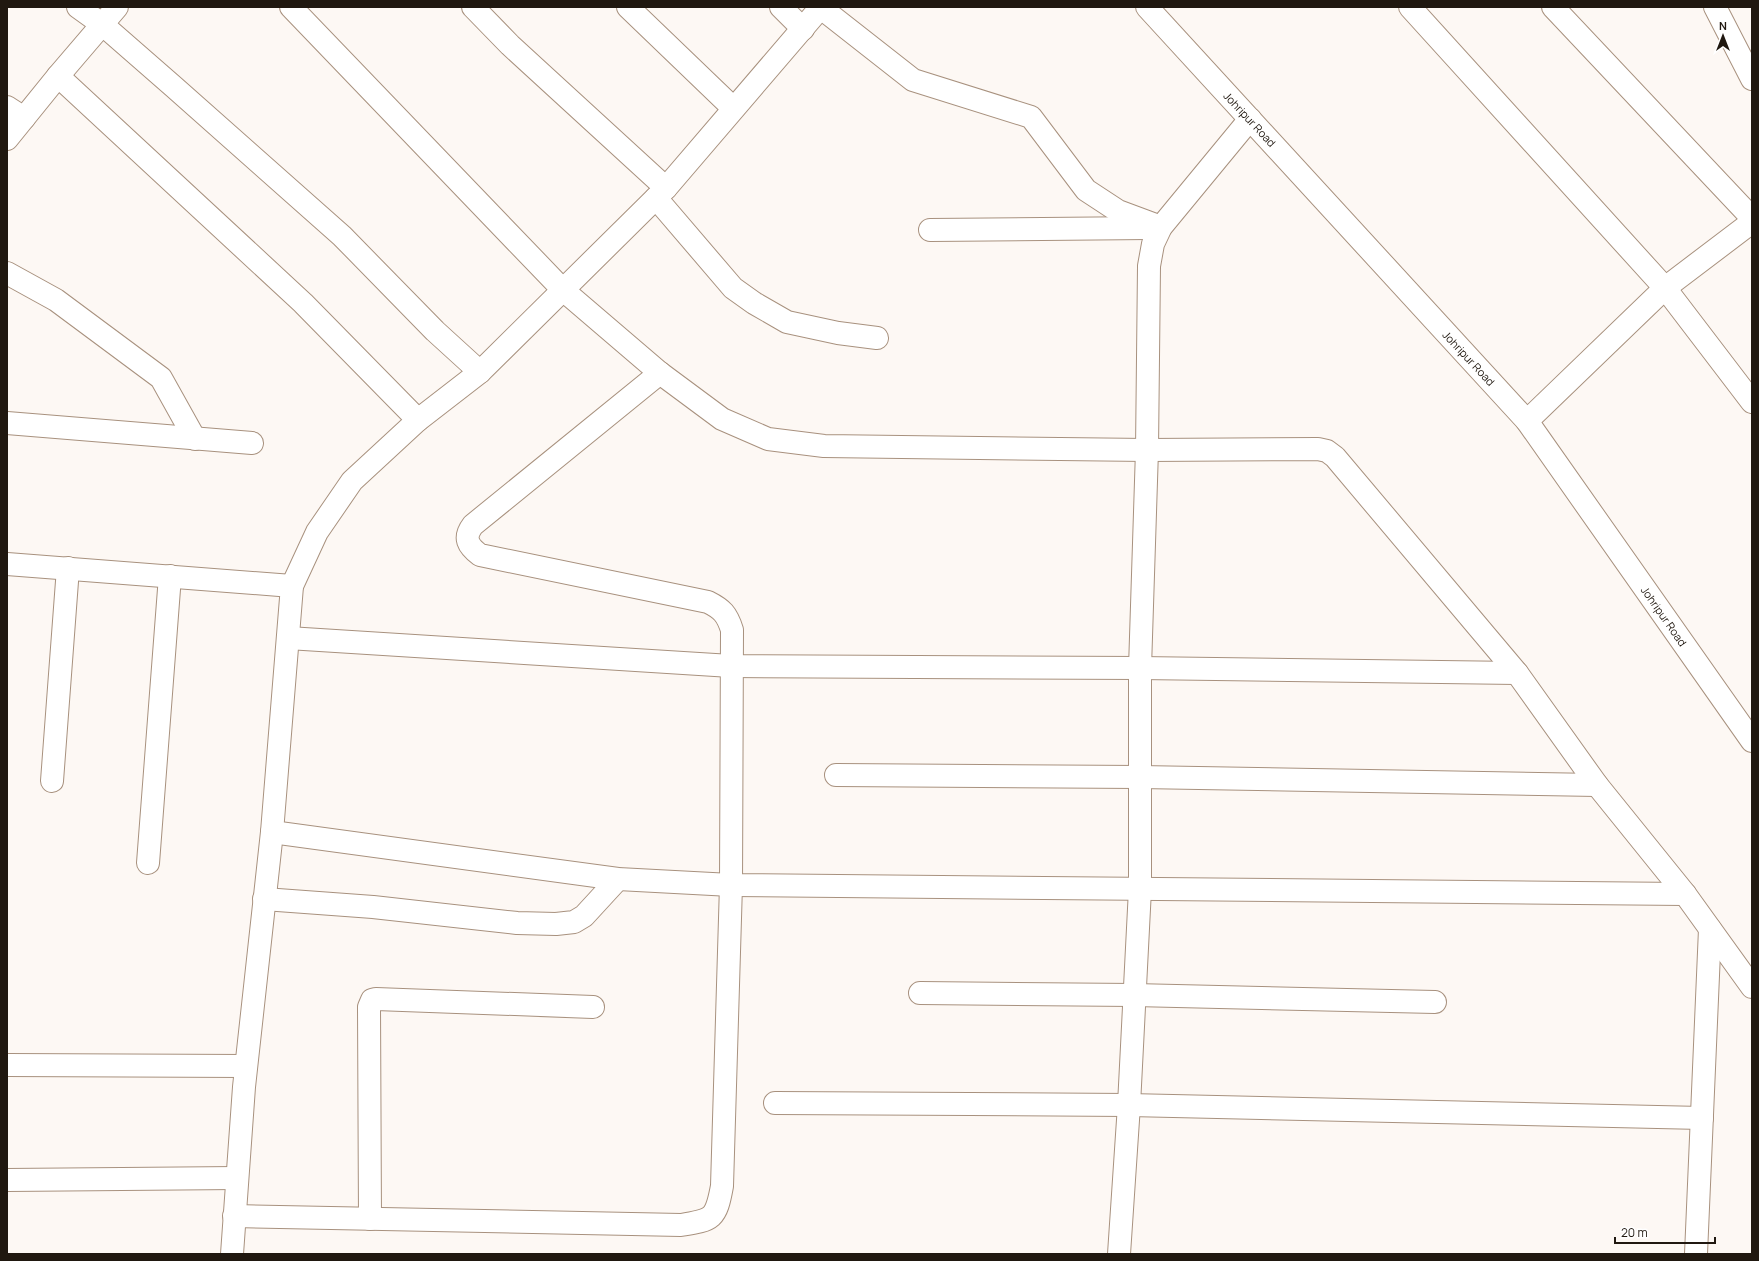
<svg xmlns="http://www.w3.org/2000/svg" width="1759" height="1261" font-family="Manrope,sans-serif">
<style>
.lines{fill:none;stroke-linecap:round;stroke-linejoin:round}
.minor-casing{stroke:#a8917e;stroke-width:24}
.tertiary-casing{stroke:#a8917e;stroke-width:24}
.minor{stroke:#fff;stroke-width:22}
.tertiary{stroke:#fff;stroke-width:22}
.labels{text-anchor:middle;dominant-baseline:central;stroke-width:3;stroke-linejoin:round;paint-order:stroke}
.street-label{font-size:11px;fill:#201810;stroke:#fff}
</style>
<rect width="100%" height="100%" fill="#fdf8f4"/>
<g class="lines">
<g class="minor-casing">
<g id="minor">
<polyline points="78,7 103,25 174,87 342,236 435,331 480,372"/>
<polyline points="291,7 563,290 660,373 722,419 768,439 824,446 1147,450 1318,449 1327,451 1335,457 1517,673 1597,785 1685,894 1752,987"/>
<polyline points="473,7 510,45 666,188"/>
<polyline points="628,7 733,108"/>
<polyline points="781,7 803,29"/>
<polyline points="820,7 913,80 1031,117 1086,190 1118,211 1161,227"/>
<polyline points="1410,7 1665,288 1752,402"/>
<polyline points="1553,7 1752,218"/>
<polyline points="58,76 303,303 418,420"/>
<polyline points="7,107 24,118"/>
<polyline points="7,139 58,76 117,7"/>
<polyline points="656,198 733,288 754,303 787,322 838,333 877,338"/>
<polyline points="930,230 1149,228"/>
<polyline points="7,273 56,300 161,378 195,439"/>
<polyline points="1527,421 1665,288 1752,222"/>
<polyline points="7,423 252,443"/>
<polyline points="7,564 292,586"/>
<polyline points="288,638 731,666 1140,668 1517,673"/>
<polyline points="836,775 1140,777 1597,785"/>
<polyline points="52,781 68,568"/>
<polyline points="272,832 618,879 731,885 1685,894"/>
<polyline points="148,863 170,576"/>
<polyline points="264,899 373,907 517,923 556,924 574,922 584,916 618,879"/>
<polyline points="920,993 1134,995 1435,1002"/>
<polyline points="7,1065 246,1066"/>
<polyline points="775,1103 1129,1105 1702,1118"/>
<polyline points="7,1180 237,1178"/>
<path d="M234,1216L681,1225C713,1220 716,1219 722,1186L731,885L732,630C727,614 722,609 708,602L480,555C468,546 463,538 473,525L660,373"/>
<polyline points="370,1219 369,1007 372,1000 376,999 593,1007"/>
<polyline points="232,1254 244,1087 272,832 292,586 317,532 352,481 418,420 480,372 666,188 821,7"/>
<polyline points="1119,1254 1129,1105 1140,889 1140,668 1147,450 1149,266 1153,244 1161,227 1250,119"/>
<polyline points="1696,1254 1710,929"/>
</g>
</g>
<g class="tertiary-casing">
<g id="tertiary">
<polyline points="1147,7 1527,421 1752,741"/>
<polyline points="1715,7 1752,79"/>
</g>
</g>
<use href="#minor" class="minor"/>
<use href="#tertiary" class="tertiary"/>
</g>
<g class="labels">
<g class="street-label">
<text transform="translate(1250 119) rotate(47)">Johripur Road</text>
<text transform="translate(1469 358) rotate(47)">Johripur Road</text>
<text transform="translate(1664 616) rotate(55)">Johripur Road</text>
</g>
</g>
<rect width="1759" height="1261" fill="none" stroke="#201810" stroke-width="16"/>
<g transform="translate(1723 36)" stroke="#ffffff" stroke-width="3" paint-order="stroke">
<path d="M0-3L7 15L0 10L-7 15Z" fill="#201810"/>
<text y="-6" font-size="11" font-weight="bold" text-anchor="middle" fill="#201810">N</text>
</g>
<path d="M1615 1237v6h100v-6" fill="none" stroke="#201810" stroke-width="2"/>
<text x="1621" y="1237" font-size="12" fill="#201810" stroke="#ffffff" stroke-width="3" paint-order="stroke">20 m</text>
</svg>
